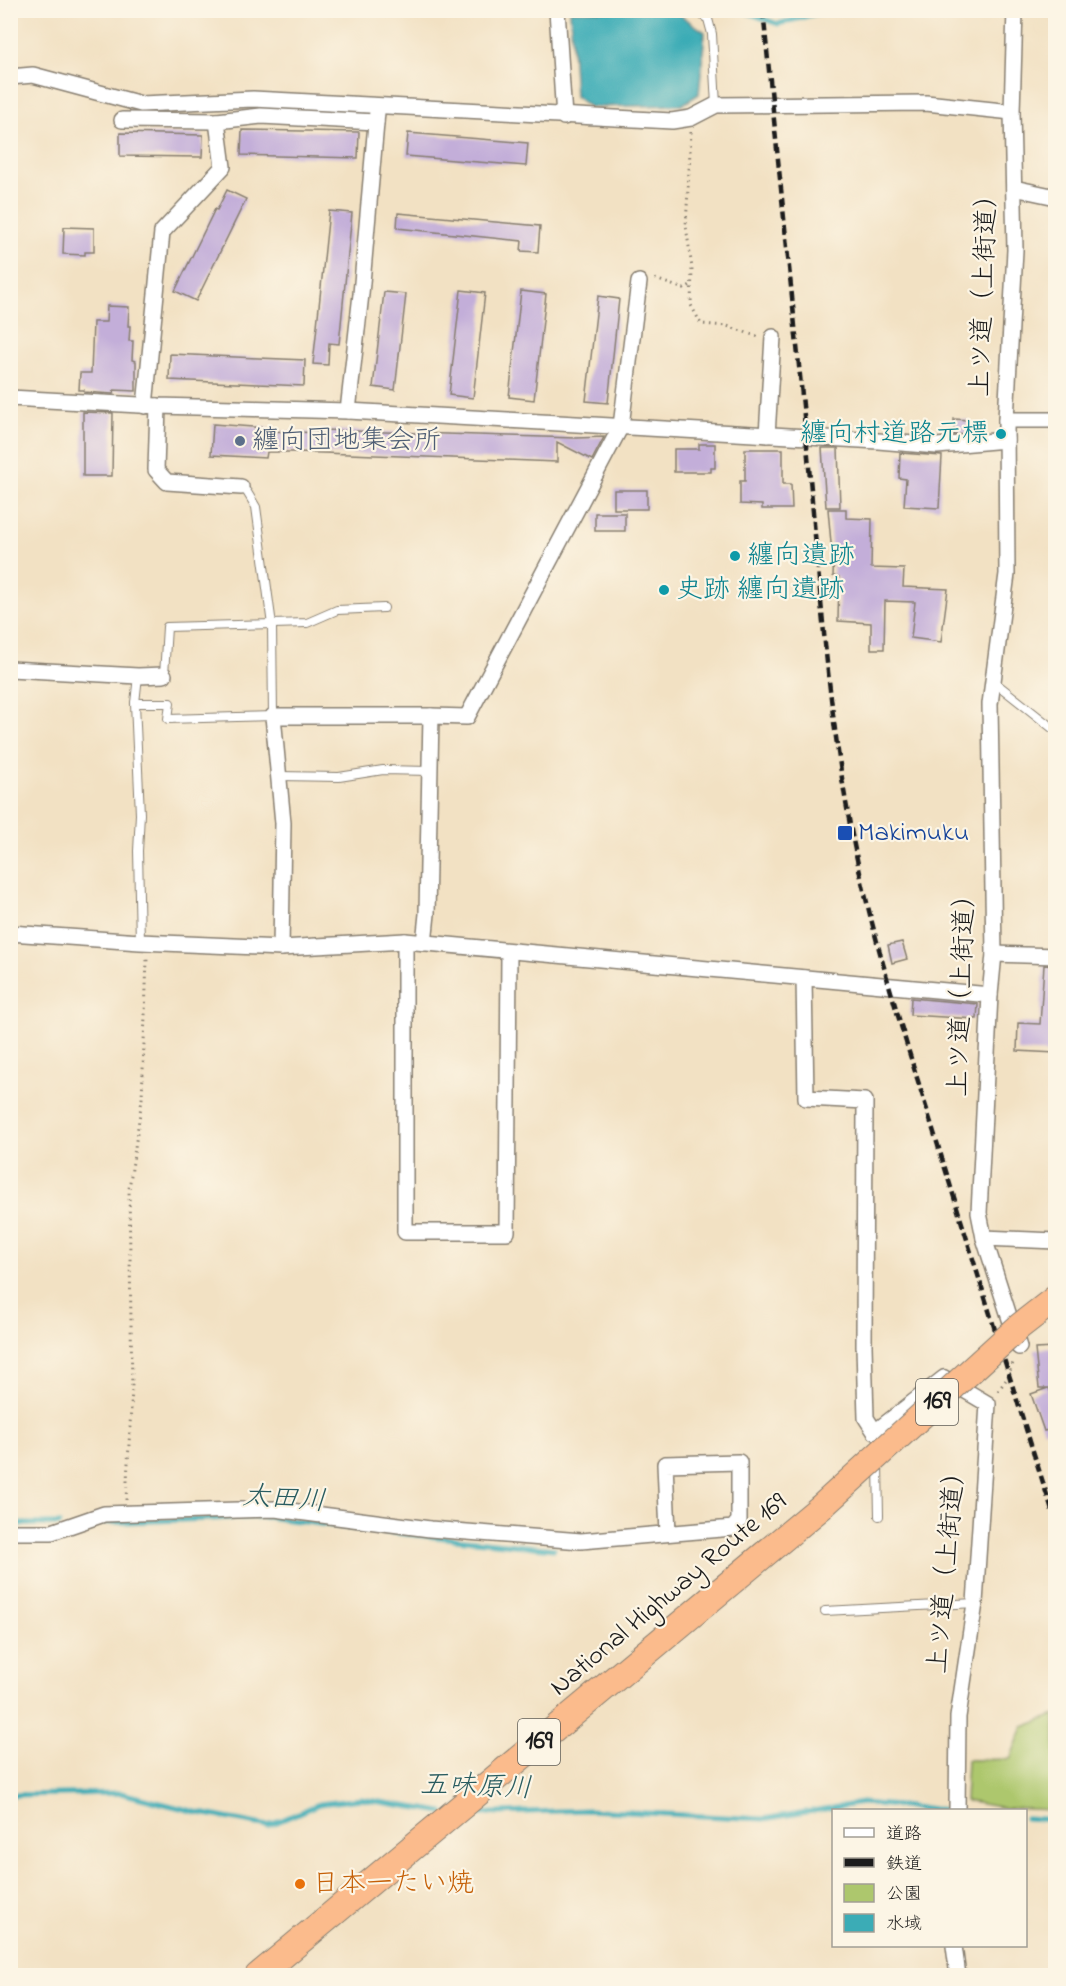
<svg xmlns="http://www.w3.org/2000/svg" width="1066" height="1986" font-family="'Indie Flower','Klee One',sans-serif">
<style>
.green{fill:#adc76d;stroke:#647244;stroke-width:1.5}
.water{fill:#3bacb6;stroke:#2c6469;stroke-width:1.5}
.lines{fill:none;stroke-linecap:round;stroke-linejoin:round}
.stream{stroke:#3bacb6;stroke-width:5}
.building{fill:#c3aed9}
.service-casing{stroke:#877e70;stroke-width:10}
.minor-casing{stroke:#877e70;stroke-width:18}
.trunk-casing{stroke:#877e70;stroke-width:28}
.path{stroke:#877e70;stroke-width:3;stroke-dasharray:1.5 4.5;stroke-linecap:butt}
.service{stroke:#fff;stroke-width:8}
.minor{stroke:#fff;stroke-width:15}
.trunk{stroke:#fbbb8c;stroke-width:26}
.rail{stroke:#1c1c1c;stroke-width:4.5;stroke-dasharray:9 4.5;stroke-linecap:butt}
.trunk-bridge-casing{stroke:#877e70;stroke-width:28;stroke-linecap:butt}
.trunk-bridge{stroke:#fbbb8c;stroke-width:26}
.culture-dot{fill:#0f9aa8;stroke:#fcf5e5;stroke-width:2}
.service-dot{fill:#5c6f8a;stroke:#fcf5e5;stroke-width:2}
.transit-dot{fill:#1a4fb4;stroke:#fcf5e5;stroke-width:2}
.food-dot{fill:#e8710a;stroke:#fcf5e5;stroke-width:2}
.labels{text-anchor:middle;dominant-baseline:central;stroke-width:4.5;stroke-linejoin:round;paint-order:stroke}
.shield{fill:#fcf5e5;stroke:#5f5d58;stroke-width:1.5}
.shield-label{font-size:26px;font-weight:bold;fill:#1c1c1c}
.street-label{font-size:27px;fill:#1c1c1c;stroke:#fcf5e5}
.culture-label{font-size:27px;fill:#0d838f;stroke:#fcf5e5;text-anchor:start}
.service-label{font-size:27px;fill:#4e5e75;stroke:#fcf5e5;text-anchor:start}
.transit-label{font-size:27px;fill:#164399;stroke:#fcf5e5;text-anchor:start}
.food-label{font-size:27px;fill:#c56008;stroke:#fcf5e5;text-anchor:start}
.water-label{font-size:28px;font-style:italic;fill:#2a5d61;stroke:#fcf5e5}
</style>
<rect width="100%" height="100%" fill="#fcf5e5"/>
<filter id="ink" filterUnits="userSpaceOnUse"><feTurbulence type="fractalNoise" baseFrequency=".0167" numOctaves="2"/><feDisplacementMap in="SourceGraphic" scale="12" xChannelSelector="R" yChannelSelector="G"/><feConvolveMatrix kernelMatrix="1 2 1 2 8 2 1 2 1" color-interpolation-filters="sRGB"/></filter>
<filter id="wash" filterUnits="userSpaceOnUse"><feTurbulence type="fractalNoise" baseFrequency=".008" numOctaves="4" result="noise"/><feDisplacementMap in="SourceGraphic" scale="24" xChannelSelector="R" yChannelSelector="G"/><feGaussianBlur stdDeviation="1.35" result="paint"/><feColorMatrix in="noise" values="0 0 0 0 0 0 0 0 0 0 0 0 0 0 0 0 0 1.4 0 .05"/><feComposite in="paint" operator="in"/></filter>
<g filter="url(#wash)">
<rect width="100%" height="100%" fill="#f2e1c3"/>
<polygon class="green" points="1055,1715 1055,1810 1004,1808 965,1801 967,1760 1010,1759 1023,1727"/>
<polygon class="water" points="570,11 674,11 705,32 699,94 682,105 589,107 575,96"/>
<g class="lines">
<g class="stream">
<polyline points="740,10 778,24 829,10"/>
<polyline points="95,1523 267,1517 366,1530 554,1549"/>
<polyline points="10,1524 59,1524"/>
<polyline points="10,1795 121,1793 200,1813 268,1826 319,1804 361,1799 443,1812"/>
<polyline points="467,1814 588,1810 763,1819 862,1803 947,1810"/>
<polyline points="1026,1818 1056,1820"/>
</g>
</g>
<g id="blocks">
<g class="building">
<polygon points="242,130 359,132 358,158 241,155"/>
<polygon points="120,133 203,135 202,157 120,156"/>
<polygon points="408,133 528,143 526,166 406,156"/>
<polygon points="227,190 246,199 196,301 175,291 215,209 217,210"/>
<polygon points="329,211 352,213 339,344 329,343 328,365 313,364"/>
<polygon points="398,213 540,226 538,252 521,251 522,241 397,228"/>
<polygon points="64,227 94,228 94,252 85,252 85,255 63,254"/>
<polygon points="461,290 485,293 473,398 449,395"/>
<polygon points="521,291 546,294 534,400 509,397"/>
<polygon points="384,292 406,294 395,390 373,387"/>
<polygon points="598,296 619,299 608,403 586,401"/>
<polygon points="107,306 129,307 128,326 130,326 129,341 133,341 132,360 136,361 136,391 114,390 113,394 84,392 84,390 79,390 80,373 91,373 93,322 106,322"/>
<polygon points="170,354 305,360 304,386 169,380"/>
<polygon points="83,412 113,413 112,476 83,476"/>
<polygon points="954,419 968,420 967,434 954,435"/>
<polygon points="213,424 268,428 268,431 322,433 322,430 576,438 604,437 592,460 557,442 557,462 297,452 267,452 266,458 211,455"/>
<polygon points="699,444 715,444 715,468 711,468 711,472 674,472 674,449 699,449"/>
<polygon points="822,448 838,448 840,507 826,507"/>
<polygon points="745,449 783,449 783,484 791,484 792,509 762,509 762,505 740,504 740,481 745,481"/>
<polygon points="900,453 942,456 939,508 904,506 906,479 899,478"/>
<rect x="614" y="490" width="33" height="19"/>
<polygon points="828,509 846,509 846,518 872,519 871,568 904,569 903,587 948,589 941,642 911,638 915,602 885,601 884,649 871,649 871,623 838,621 839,577 833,576 834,554 832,554"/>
<rect x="595" y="513" width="30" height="18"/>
<polygon points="902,942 907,959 892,963 888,945"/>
<polygon points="1044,965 1056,966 1056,1053 1017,1051 1018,1023 1040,1024"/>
<polygon points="911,998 978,1004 977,1019 910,1015"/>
<polygon points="1056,1348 1056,1388 1049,1388 1056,1406 1051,1409 1056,1428 1044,1431 1031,1394 1048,1388 1039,1388 1035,1349"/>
</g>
</g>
</g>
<g filter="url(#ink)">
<use href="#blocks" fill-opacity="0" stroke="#877e70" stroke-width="1.5"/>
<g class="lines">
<g class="service-casing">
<g id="service">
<polyline points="694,10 708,19 712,34 716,105"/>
<polyline points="164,675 167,627 307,623 337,610 384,608"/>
<polyline points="138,676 135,703 140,814 138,851 140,942"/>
<polyline points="993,681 1056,731"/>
<polyline points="135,703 170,703 168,719 273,716 272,625 256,507 247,492 241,487"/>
<polyline points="279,776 339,777 383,770 430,771"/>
<polyline points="878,1464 879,1516"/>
<polyline points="825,1611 975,1603"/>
</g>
</g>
<g class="minor-casing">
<g id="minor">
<polyline points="557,10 564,117"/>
<polyline points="1015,10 1012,112 1015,250 1006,420 1007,574 990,704 994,954 990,995 979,1213 984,1238 1019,1347"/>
<polyline points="10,77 33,75 141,104 253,99 672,121 691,118 716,105 926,103 1012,112"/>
<polyline points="122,120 217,121"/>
<polyline points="1014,188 1056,197"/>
<polyline points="10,398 158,406 348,411 878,441 937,446 1006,440"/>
<polyline points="145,406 162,232 223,167 217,121 261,116 376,122"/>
<polyline points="158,406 156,470 167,482 241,487"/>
<polyline points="348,411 361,294 377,112"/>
<polyline points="1006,420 1056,420"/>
<polyline points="767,435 773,337"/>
<polyline points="10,669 138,676 164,675"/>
<polyline points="10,933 140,942 281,948 405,941 990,995"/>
<polyline points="405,941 405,1232 507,1232 509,952"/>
<polyline points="424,943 427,914 431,716 467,717 621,426 639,282"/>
<polyline points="281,948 283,823 273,716 431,716"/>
<polyline points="994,954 1056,956"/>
<polyline points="804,978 806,1098 865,1101 864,1346 866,1418 875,1432 944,1378 988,1404 975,1603 958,1717 957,1810"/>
<polyline points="984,1238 1056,1241"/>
<polyline points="10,1532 52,1532 104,1514 275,1509 430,1529 581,1541 733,1528 739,1521 739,1462 665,1464 668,1533"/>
<polyline points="954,1946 958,1976"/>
</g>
</g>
<g class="trunk-casing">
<polyline id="trunk" points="258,1976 820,1508"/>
</g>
<g class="path">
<polyline points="691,132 686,226 692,268 691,305 701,324 727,326 759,337"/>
<polyline points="655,279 684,289 692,284"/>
<polyline points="998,1391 1008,1377 1014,1360"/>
<polyline points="126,1500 132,1389 129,1189 142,1099 147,959"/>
</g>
<use href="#service" class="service"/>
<use href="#minor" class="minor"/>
<use href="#trunk" class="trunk"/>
<path class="rail" d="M763,10C777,152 792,294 806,436C819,568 826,699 851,830C872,939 907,1045 940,1152C978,1275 1016,1399 1056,1523"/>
<g class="trunk-bridge-casing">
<polyline id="trunk-bridge" points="820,1508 1020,1326 1056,1298"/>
</g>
<use href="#trunk-bridge" class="trunk-bridge"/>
</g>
</g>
<g class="culture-dot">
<circle cx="1001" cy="434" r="6"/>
<circle cx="735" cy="556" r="6"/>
<circle cx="664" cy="590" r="6"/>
</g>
<circle class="service-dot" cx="240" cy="441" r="6"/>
<rect class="transit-dot" x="837" y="825" width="16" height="16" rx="3"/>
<circle class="food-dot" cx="300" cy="1884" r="6"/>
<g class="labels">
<g class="shield">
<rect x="916" y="1379" width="42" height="46" rx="4.5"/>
<rect x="518" y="1719" width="42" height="46" rx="4.5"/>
</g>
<g class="shield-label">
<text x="937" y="1402">169</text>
<text x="539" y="1742">169</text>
</g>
<g class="street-label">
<text transform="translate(985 289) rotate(-88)">上ツ道（上街道）</text>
<text transform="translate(963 989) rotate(-88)">上ツ道（上街道）</text>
<text transform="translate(948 1566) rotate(-85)">上ツ道（上街道）</text>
<text transform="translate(669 1595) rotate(-40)">National Highway Route 169</text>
</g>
<g class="culture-label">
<text x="989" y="434" text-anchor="end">纏向村道路元標</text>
<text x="747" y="556">纏向遺跡</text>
<text x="676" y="590">史跡 纏向遺跡</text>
</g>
<g class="service-label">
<text x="252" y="441">纏向団地集会所</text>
</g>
<g class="transit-label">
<text x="858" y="833">Makimuku</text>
</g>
<g class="food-label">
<text x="312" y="1884">日本一たい焼</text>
</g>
<g class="water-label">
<text transform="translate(284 1500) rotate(4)">太田川</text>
<text transform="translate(476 1788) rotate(2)">五味原川</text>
</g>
</g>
<rect width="1066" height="1986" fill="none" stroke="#fcf5e5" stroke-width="36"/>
<rect x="832" y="1809" width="195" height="138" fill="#fcf5e5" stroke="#a29e95" stroke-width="1.5"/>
<rect x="844" y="1828" width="30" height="9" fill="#ffffff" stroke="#a29e95" stroke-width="1.5"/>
<text x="886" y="1839" font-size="18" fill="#1c1c1c">道路</text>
<rect x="844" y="1858" width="30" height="9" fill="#1c1c1c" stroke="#a29e95" stroke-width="1.5"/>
<text x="886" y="1869" font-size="18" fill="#1c1c1c">鉄道</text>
<rect x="844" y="1884" width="30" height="18" fill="#adc76d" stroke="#a29e95" stroke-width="1.5"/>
<text x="886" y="1899" font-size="18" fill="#1c1c1c">公園</text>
<rect x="844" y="1914" width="30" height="18" fill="#3bacb6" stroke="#a29e95" stroke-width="1.5"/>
<text x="886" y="1929" font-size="18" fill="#1c1c1c">水域</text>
</svg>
